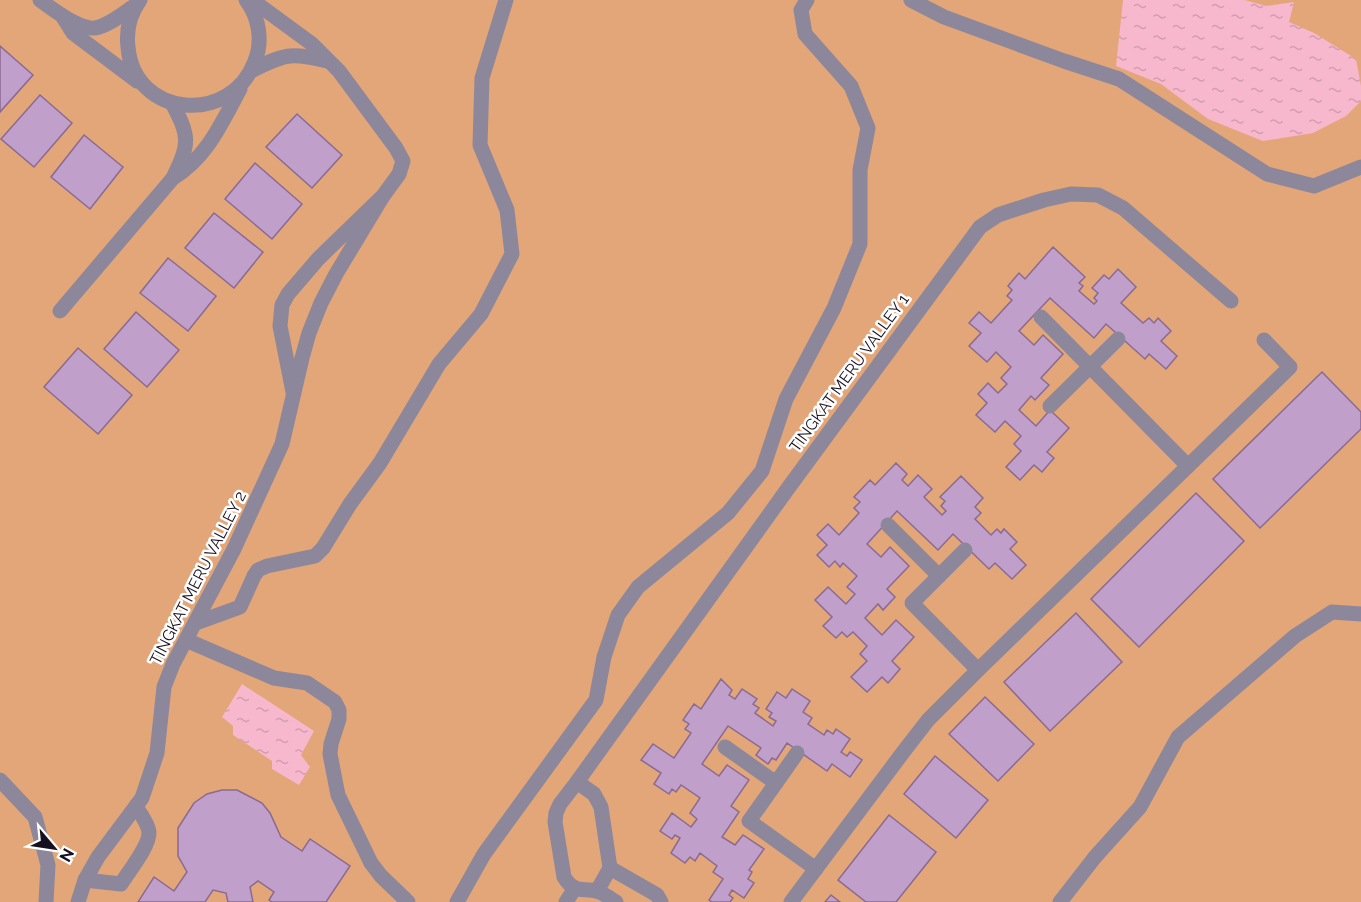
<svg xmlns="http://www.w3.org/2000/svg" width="1361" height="902" font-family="Raleway,sans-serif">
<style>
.green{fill:#e3a678}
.water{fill:url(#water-ripples)}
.building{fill:#c09fca;stroke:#896a92;stroke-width:1.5}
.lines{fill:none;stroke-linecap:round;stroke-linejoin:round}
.minor{stroke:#8d879c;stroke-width:15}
.labels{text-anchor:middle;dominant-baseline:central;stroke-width:5;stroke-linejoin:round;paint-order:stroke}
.street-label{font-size:16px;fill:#150f20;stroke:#fff}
</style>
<defs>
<pattern id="water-ripples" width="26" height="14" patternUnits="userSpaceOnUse" patternTransform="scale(1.5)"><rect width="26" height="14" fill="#f7b7cc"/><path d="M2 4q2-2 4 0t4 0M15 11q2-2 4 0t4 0" fill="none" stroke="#d39caf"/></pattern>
</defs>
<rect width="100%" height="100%" fill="#e8e0fe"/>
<rect class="green" x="0" y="0" width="1361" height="902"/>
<g class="water">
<polygon points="1123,0 1245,0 1266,6 1294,2 1289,22 1314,33 1356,59 1361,86 1361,101 1346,116 1313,133 1263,141 1208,119 1161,84 1116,66"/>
<polygon points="242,684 314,731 301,755 310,767 299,785 272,769 272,761 233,735 233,726 222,717"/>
</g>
<g class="building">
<polygon points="0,46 33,75 0,112"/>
<polygon points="40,95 72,123 34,167 1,139"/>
<polygon points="297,114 342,155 312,188 266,147"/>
<polygon points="84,135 123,167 90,209 51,177"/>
<polygon points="255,163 302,204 272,239 225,199"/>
<polygon points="214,213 263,252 234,288 185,248"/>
<polygon points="1053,247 1085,277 1079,283 1083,286 1079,291 1094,304 1097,301 1094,298 1098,293 1092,288 1104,275 1109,279 1118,269 1136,287 1121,303 1143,323 1149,318 1154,323 1158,318 1171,331 1161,341 1177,356 1166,369 1149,354 1145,359 1106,324 1094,338 1050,298 1019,331 1034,345 1043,335 1063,354 1041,378 1049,385 1035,400 1031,396 1019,410 1036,426 1050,410 1069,428 1047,452 1054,458 1042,472 1034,465 1020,480 1006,467 1021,451 1014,444 1021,436 1005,421 995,432 976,415 987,403 978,394 988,383 998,393 1007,384 1001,378 1011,367 996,352 987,362 969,346 981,333 969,323 979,312 991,323 1012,300 1007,296 1012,290 1008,286 1019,273 1025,279"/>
<polygon points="168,258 216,296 188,331 140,293"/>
<polygon points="136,312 179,350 147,387 104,349"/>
<polygon points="78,348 132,395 98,434 44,387"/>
<polygon points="1322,372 1361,412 1361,429 1260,528 1213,479"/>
<polygon points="896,463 907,474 902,480 908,486 918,475 932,489 924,497 942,515 946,511 941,506 945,501 940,497 961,476 983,498 975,507 981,513 975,519 991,535 997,529 1001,533 1004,529 1017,542 1010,549 1026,565 1012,579 995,563 989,569 953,534 938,550 897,511 867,544 881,557 890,547 909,566 887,589 895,597 883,610 878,604 865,618 882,635 896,620 914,637 892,661 900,669 888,683 882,677 867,692 851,677 867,661 860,654 867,646 853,632 847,637 842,632 836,638 823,626 832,617 815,600 828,587 846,604 855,594 847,587 857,576 843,563 840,567 835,561 829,567 817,555 827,545 817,535 828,524 839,535 859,513 854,508 860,502 854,497 870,480 875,485"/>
<polygon points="1196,493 1244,541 1139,647 1091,599"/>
<polygon points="1076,613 1122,662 1050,731 1004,682"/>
<polygon points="721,679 732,690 729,695 735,699 742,689 757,699 753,704 759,708 755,713 773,726 776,721 769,717 772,713 766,709 777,692 786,698 792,689 810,701 803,712 812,718 808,724 824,735 827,730 833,734 836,729 850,739 841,752 847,756 850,752 862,760 850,777 832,764 827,771 787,743 776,760 772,758 768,764 756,755 761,748 728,726 702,764 719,776 727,765 749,780 731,806 739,812 722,837 735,845 743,835 764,849 749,870 752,872 748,879 754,883 744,898 732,890 729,895 733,898 730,902 712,902 709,900 723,879 713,872 717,866 700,853 695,861 690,857 685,863 671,853 680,838 675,835 672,839 660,831 672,813 691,827 697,819 690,813 700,798 681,785 676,792 672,789 669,794 654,784 661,773 641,760 653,744 674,758 691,733 685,729 689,724 683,720 694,704 701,709"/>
<polygon points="985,697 1034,744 998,781 949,734"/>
<polygon points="935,756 988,800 956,838 904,794"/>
<polygon points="222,790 237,790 262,803 270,813 281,837 302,851 310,839 350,866 326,902 272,902 269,900 274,892 258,881 250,887 253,902 228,902 226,893 213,890 205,902 138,902 154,877 174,891 187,872 178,856 178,828 194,803 207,794"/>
<polygon points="889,815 936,852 896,902 866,902 838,880"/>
<polygon points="831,895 840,902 825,902"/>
</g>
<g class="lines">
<g class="minor">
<path d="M40,0C52,9 80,30 95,28C109,26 125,12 137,4"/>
<path d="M140,0C130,14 126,31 128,47C134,118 231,126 255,61C263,41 259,17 246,0"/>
<polyline points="252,0 312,44 339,71 396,148 403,161 399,174 383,196 318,259 288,294 282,305 280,326 293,392"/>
<polyline points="911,0 944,17 1064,61 1119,79 1267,174 1314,186 1361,167"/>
<polyline points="63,17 73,33 137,81"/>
<path d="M251,71C284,54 290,52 327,61"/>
<path d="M173,178C207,158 222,122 240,89"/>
<path d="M60,311L173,178C190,143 190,137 172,103"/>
<polyline points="1041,317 1188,466"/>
<polyline points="1050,406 1118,339"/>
<polyline points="888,525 939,576"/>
<polyline points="965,550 912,603 978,670"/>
<polyline points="196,623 240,607 254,576 258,570 267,566 315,556 323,548 350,504 380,463 439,364 481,314 512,254 507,210 480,145 482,78 506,0"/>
<polyline points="186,640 274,678 307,683 335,702 339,710 339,719 331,744 330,754 338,795 371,863 381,876 408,902"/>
<polyline points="725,747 776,783 749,821 816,869"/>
<polyline points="0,780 35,817 48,865 46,902"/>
<polyline points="577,782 789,487 980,227 998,215 1044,200 1071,194 1098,195 1123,208 1231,301"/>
<polyline points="776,783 797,753"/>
<polyline points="610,868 657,895 661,902"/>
<path d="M85,880L121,884C128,872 150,846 149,832C148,823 140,814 136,806"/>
<path d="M597,891L610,868L601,807L594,794L577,782L560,804L556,813L555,822L564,877C576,896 584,886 599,892C605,894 611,899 616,902"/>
<polyline points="78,902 85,880 98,857 142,798 157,753 164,687 173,664 234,549 282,444 302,358 309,333 321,303 336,274 383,196"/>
<polyline points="457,902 484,854 596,700 604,657 618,615 638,587 728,513 762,471 786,399 834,308 860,244 860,170 868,128 851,86 805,34 801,10 807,0"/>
<polyline points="566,902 575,888"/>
<polyline points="791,902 904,751 928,720 978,670 1290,367 1264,340"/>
<polyline points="1060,902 1095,857 1140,807 1178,737 1295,636 1332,612 1361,614"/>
</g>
</g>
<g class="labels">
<g class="street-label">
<text transform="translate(849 373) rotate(-54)">TINGKAT MERU VALLEY 1</text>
<text transform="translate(198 578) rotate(-63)">TINGKAT MERU VALLEY 2</text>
</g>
</g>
<g transform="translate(54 848) rotate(119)" stroke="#ffffff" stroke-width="4.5" paint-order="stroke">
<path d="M0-4.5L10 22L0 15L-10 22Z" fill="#150f20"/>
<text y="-9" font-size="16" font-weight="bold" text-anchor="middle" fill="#150f20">N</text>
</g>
</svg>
